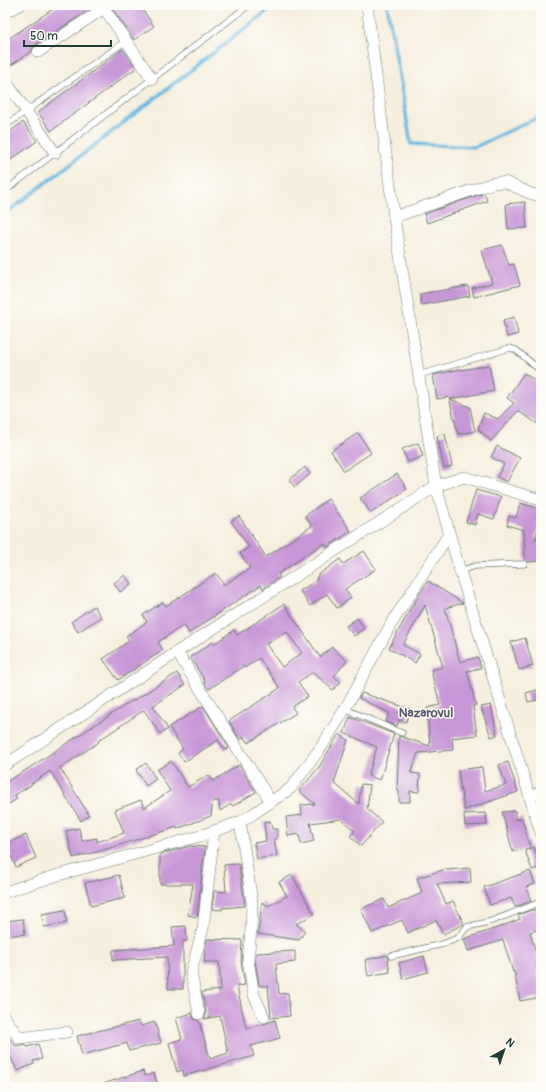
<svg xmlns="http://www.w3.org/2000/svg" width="546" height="1092" font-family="Pangolin,sans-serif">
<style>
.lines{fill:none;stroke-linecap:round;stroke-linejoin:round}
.stream{stroke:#65b7e0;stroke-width:3.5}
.building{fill:#c796d7;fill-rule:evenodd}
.lane-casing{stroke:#6a7b70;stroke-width:7}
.street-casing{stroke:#6a7b70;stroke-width:12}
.lane{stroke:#fff;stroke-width:5.5}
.street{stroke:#fff;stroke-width:11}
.labels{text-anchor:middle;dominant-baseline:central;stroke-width:3;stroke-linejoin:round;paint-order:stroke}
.quarter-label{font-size:13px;font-weight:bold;fill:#5a5c6d;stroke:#fdfcf7}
</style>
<rect width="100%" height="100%" fill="#fdfcf7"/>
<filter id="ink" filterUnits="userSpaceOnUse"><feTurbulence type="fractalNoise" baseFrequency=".025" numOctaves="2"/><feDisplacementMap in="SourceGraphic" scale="8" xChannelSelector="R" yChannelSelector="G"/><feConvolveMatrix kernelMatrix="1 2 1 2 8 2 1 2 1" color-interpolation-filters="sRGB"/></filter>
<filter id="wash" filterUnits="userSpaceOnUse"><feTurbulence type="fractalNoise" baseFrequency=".012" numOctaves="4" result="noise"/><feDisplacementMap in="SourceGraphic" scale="16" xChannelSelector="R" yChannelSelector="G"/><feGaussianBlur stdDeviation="0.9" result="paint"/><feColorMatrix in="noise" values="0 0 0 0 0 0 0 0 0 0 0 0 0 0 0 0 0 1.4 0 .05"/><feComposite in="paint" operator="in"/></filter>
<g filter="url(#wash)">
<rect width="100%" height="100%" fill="#f6efde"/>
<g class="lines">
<g class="stream">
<polyline points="387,5 411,144 475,147 541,116"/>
<polyline points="5,214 87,151 275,5"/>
</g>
</g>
<g id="blocks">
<g class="building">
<polygon points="59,5 96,5 34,46 31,52 5,69 5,41"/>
<polygon points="110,5 139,5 154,26 134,40"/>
<polygon points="123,49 136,68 51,131 38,112"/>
<polygon points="23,122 37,141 5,164 5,135"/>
<polygon points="484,193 487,201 427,223 424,214"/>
<polygon points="525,202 527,228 508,229 506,204"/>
<polygon points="502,245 509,265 514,264 520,285 474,297 472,288 492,283 482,250"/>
<polygon points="468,286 470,296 421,305 420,294"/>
<polygon points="514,317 518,334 507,337 503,320"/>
<polygon points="489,365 494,391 450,399 470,407 475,431 458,434 449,397 437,399 433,375 461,369 461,370"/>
<polygon points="524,373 541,385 541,426 518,411 491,441 478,429 484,413 498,419 514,403 507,398"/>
<polygon points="358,433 371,453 344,471 331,451"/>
<polygon points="445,434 452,466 444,468 437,436"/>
<polygon points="418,443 423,456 408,462 402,449"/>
<polygon points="497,446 520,458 507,482 497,477 504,464 491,457"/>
<polygon points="305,467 310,474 295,487 289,480"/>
<polygon points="397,474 407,489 371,513 360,498"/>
<polygon points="476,490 501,497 494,519 478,514 475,525 466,522"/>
<polygon points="328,499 351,531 327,547 324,543 278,574 280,577 263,589 261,585 189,633 184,625 158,642 163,650 118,680 103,659 129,641 126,636 147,622 143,615 163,602 166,606 216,573 224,585 250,568 240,553 249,547 231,521 239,516 266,557 312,526 305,516"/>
<polygon points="520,503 541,509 541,518 535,539 541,538 541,561 527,562 525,560 524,530 507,525 509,516 516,518"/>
<polygon points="364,551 376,569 345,589 351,598 337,608 327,594 310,606 300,591 317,580 317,576 340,559 343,564"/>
<polygon points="125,575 131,584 120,592 114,583"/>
<polygon points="428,581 463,603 445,608 460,662 478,657 481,668 467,671 476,705 473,706 477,735 452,738 453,750 418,753 411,773 420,774 419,792 410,791 410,802 399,802 399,791 397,790 399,736 430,746 427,708 440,705 431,670 443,667 425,605 403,645 420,654 415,663 389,648 412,606"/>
<path d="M284,604L320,657L332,647L347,661L334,676L341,682L333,690L313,672L298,682L308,696L292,707L296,713L248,743L244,737L240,740L229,721L280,688L259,658L245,668L244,666L209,689L204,682L205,681L190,657L213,642L214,644L234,630L237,635ZM287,632L302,653L282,667L266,644Z"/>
<polygon points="94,606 101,617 78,632 71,622"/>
<polygon points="357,618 364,628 354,636 346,626"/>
<polygon points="525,638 533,666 519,670 511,642"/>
<polygon points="177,673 185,685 153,706 168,729 160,734 144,710 98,741 99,742 60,768 89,815 81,821 50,771 31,784 31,785 15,795 17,799 9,804 7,800 5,801 5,780 6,782 26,770 133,700 133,701"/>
<polygon points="541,689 541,699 528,702 526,693"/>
<polygon points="362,693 410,709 406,722 399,720 397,726 386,722 389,713 359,698"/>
<polygon points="491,705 497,735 491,737 481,707"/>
<polygon points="203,706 229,748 225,750 218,740 184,762 178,753 183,749 169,727"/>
<polygon points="350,717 394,734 380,780 368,776 377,747 344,733"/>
<polygon points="339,734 348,740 334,783 359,804 361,784 370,785 367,809 382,822 361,846 350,836 355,831 341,819 310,823 314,841 301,844 299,834 288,836 286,817 302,815 301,805 315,804 299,791 319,767"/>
<polygon points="171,761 188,787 209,775 213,781 239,765 256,792 233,806 231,804 220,811 219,801 213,801 211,816 177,829 177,827 100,851 73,858 66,831 79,828 82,841 97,838 97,842 124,833 115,810 141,800 144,808 170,791 157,770"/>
<polygon points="508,762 518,792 464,810 462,792 461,792 458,770 482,767 485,791 506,785 499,765"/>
<polygon points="146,763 156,779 146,786 136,770"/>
<polygon points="515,811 515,820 522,818 530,848 513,852 502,812"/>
<polygon points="486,813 487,825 465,826 464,814"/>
<polygon points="270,821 272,829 277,829 277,838 274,839 277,856 257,859 254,843 266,841 264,822"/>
<polygon points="26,835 36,858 16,867 6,844"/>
<polygon points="191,846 205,847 197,917 188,915 193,884 160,884 160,854"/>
<polygon points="534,847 540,867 532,870 525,850"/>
<polygon points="239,864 245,906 222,908 222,910 212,909 214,891 226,892 224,865"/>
<polygon points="470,868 471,882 437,884 446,904 453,901 464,924 443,934 436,920 408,933 402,920 372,933 361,909 384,899 388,908 422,893 417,878 446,869 447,870"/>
<polygon points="530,871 535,884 526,887 531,901 515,907 511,898 490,905 484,887"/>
<polygon points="119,875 125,898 91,906 85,883"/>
<polygon points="292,875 314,914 296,924 305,931 299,940 258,934 262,902 268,906 287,896 279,882"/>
<polygon points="534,909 534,911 541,909 541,929 530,932 539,964 536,965 541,990 541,997 520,1001 514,971 513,972 503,940 468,951 464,939 500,927 520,919 518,915"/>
<polygon points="65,910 67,923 44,927 42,914"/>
<polygon points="23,919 25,934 5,936 5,921"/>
<polygon points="186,926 187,941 183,941 183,989 168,989 167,957 113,960 113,950 174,946 172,927"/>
<polygon points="207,939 242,940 241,961 245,985 237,986 246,1028 267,1023 275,1020 280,1038 251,1046 254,1056 184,1076 183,1070 177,1072 169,1043 182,1039 176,1018 192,1013 194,1019 199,1021 210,1059 228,1053 220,1016 204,1019 205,1017 206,1013 202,992 221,990 219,962 204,962 205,949"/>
<polygon points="295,951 295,962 276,964 279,994 288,993 290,1016 271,1018 268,986 261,986 261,985 259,985 255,960 256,953"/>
<polygon points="387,955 390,972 368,976 365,960"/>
<polygon points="424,956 428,972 403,979 399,963"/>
<polygon points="139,1021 141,1026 155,1022 161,1043 129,1051 127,1043 82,1055 77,1036"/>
<polygon points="5,1033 16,1046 25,1044 27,1047 38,1044 42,1059 33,1061 34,1064 17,1071 5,1044"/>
<polygon points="143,1071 145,1076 154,1073 158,1087 101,1087 100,1085"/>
</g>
</g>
</g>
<g filter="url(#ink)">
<use href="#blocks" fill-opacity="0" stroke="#6a7b70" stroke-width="1"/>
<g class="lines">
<g class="lane-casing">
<g id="lane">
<polyline points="5,126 126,41"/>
<polyline points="5,191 249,5"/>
<polyline points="419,375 510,348 516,350 541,371"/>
<polyline points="460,571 475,566 524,564"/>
<polyline points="345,709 402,733"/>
<polyline points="391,956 443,944 458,938 467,927 492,921 541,902"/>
</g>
</g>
<g class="street-casing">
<g id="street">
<polyline points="367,5 394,217 436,486 460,571 541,833"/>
<polyline points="5,12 20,5"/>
<polyline points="38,52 104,8 152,79"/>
<polyline points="5,80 55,153"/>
<polyline points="394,217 493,183 505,182 529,193 540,196 541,197"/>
<polyline points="177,652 271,802"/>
<polyline points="5,765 177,652 436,486 464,477 541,500"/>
<polyline points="530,798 541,791"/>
<polyline points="240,822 252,902 251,930 248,960 254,995 264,1017"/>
<polyline points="5,892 55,876 200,836 240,822 253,814 291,788 322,746 345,709 391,624 449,534"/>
<polyline points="199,1014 191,972 203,929 214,831"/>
<polyline points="5,1018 19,1038 67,1032"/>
</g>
</g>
<use href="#lane" class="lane"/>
<use href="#street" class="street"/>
</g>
</g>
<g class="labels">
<g class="quarter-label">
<text x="426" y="713">Nazarovul</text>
</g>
</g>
<rect width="546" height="1092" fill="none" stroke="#fdfcf7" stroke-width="20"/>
<g transform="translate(504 1050) rotate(40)" stroke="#fdfcf7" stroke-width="3" paint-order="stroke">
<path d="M0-3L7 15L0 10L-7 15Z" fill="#1f3d34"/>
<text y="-6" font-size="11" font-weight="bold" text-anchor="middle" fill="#1f3d34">N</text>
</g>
<path d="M24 40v6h87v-6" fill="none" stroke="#1f3d34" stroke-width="2"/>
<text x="30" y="40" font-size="12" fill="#1f3d34" stroke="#fdfcf7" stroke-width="3" paint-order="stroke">50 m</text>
</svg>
